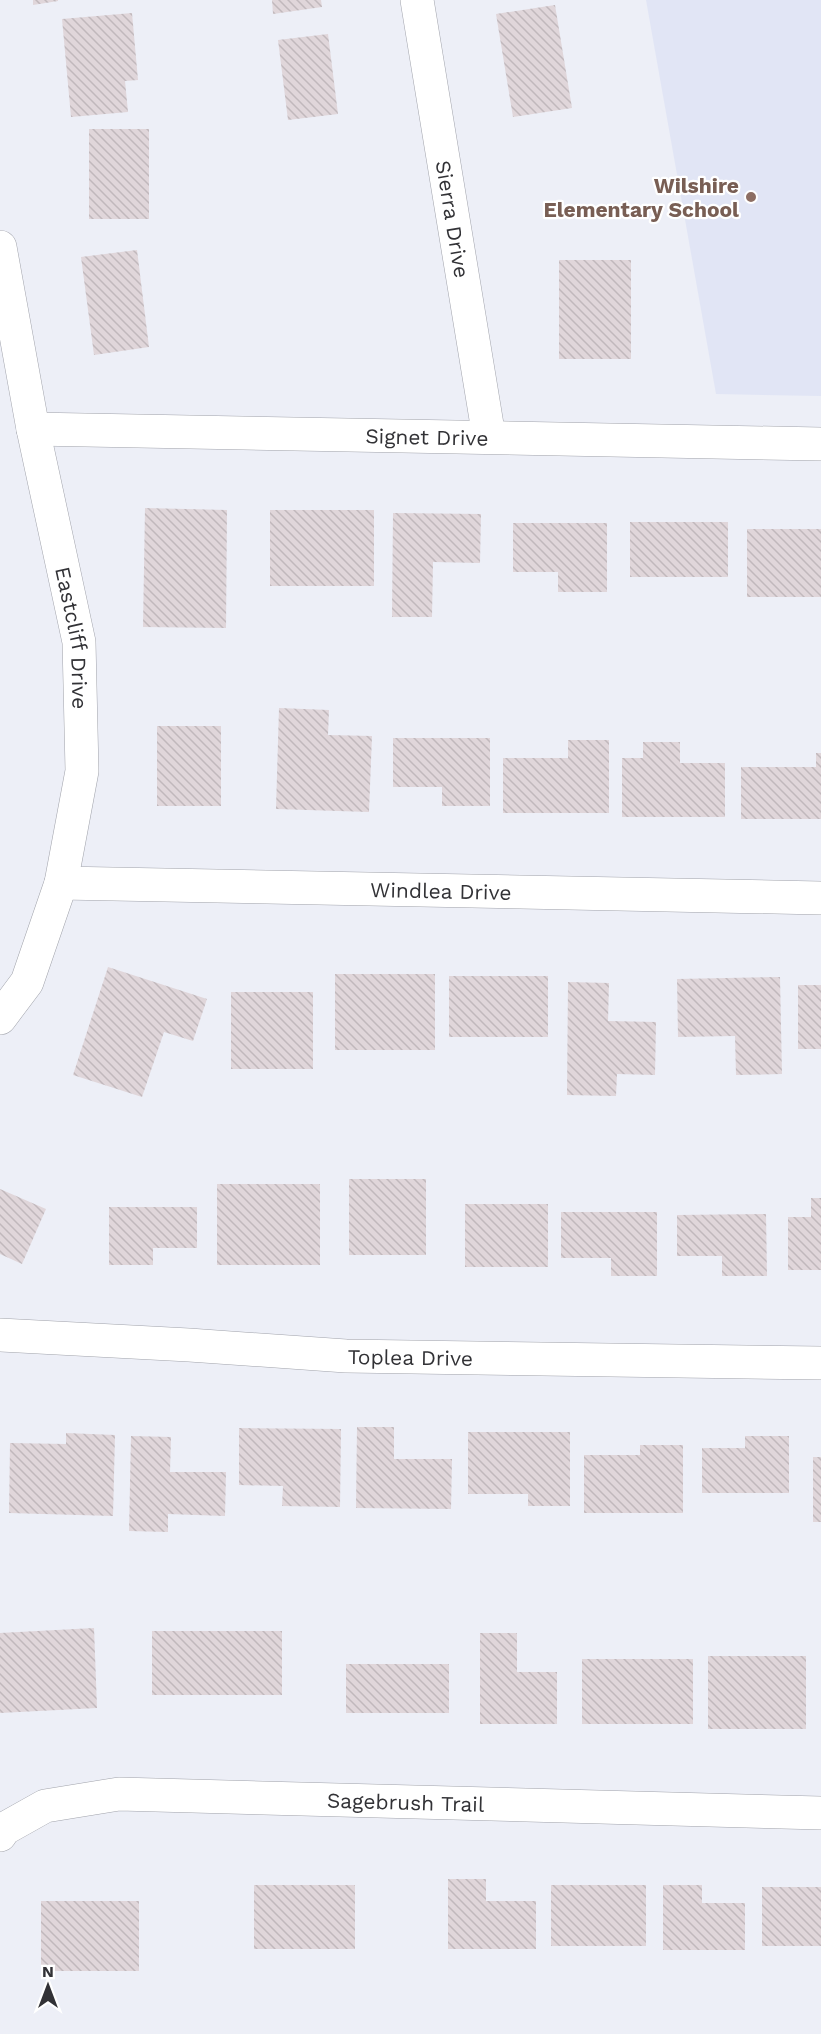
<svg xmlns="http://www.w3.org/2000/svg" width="821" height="2034" font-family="'Work Sans',sans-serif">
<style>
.built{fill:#e1e5f5}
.building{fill:url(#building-back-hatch)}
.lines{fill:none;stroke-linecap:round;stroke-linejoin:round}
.minor-casing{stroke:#a1a3ab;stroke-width:34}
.minor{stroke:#fff;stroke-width:33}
.education-dot{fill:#8d6e63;stroke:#fff;stroke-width:2}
.labels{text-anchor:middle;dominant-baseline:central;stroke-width:4.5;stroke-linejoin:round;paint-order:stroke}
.education-label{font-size:21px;font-weight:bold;fill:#785e54;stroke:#fff;text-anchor:end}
.street-label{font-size:21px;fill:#323236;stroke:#fff}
</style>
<defs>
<pattern id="building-back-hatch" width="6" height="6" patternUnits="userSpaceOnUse" patternTransform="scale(1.5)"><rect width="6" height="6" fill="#e0d6da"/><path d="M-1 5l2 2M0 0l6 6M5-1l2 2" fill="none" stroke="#c1b8bc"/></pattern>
</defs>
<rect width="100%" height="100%" fill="#edeff7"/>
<polygon class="built" points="646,0 821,0 821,396 716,394"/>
<g class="building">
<polygon points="33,0 58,0 58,1 33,5"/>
<polygon points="272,0 321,0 322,7 273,14"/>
<polygon points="555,5 572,108 513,117 496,14"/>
<polygon points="132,13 138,80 125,81 128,112 71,117 62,19"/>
<polygon points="328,34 338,114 288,120 278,40"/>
<rect x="89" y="129" width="60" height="90"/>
<polygon points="137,250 149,347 94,355 81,257"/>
<rect x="559" y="260" width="72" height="99"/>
<polygon points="145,508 227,510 226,628 143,627"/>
<rect x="270" y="510" width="104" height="76"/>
<polygon points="393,513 481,514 480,563 433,562 432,617 392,617"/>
<rect x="630" y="522" width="98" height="55"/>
<polygon points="513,523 607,523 607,592 558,592 558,572 513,572"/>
<rect x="747" y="529" width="74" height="68"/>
<polygon points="279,708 329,710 328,735 372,736 369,812 276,809"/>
<rect x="157" y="726" width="64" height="80"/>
<polygon points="393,738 490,738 490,806 442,806 442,787 393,787"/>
<polygon points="568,740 609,740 609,813 503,813 503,758 568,758"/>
<polygon points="643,742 680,742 680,763 725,763 725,817 622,817 622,758 643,758"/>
<polygon points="816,753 821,753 821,819 741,819 741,767 816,767"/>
<polygon points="108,967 207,999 193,1041 164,1032 142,1097 73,1075"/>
<rect x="335" y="974" width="100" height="76"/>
<rect x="449" y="976" width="99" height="61"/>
<polygon points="780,977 782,1074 736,1075 735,1036 678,1037 677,979"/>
<polygon points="568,982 609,983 608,1021 656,1022 655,1075 617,1074 616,1096 567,1095"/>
<rect x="798" y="985" width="23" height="64"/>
<rect x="231" y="992" width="82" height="77"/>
<rect x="349" y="1179" width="77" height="76"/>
<rect x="217" y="1184" width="103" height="81"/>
<polygon points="0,1189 46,1209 22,1264 0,1254"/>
<polygon points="811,1198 821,1198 821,1270 788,1270 788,1217 811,1217"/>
<rect x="465" y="1204" width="83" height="63"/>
<polygon points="109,1207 197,1207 197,1248 153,1248 153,1265 109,1265"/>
<polygon points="561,1212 657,1212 657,1276 611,1276 611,1258 561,1258"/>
<polygon points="766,1214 767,1276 722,1276 722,1256 677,1256 677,1215"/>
<polygon points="357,1427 394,1427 394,1459 452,1459 451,1509 356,1508"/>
<polygon points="239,1428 341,1429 340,1507 282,1506 283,1486 239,1485"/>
<polygon points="468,1432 570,1432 570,1506 528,1506 528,1494 468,1494"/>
<polygon points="66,1433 115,1435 113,1516 9,1513 10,1443 66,1444"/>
<polygon points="131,1436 171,1437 170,1472 226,1472 225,1516 168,1514 168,1532 129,1531"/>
<polygon points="745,1436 789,1436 789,1493 702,1493 702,1448 745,1448"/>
<polygon points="640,1445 683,1445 683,1513 584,1513 584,1455 640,1455"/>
<rect x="813" y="1457" width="8" height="65"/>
<polygon points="94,1628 97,1708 0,1713 0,1633"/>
<rect x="152" y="1631" width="130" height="64"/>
<polygon points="480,1633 517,1633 517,1672 557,1672 557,1724 480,1724"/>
<rect x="708" y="1656" width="98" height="73"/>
<rect x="582" y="1659" width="111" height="65"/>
<rect x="346" y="1664" width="103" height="49"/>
<polygon points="448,1879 486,1879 486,1901 536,1901 536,1949 448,1949"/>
<rect x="254" y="1885" width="101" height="64"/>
<rect x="551" y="1885" width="95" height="61"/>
<polygon points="663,1885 702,1885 702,1903 745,1903 745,1950 663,1950"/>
<rect x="762" y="1887" width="59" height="59"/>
<rect x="41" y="1901" width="98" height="70"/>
</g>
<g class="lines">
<g class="minor-casing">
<g id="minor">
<path id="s1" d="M417,0L489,437"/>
<path id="s2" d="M0,247L33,429L79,642L82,771L61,883L27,982L0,1018"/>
<path id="s3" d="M33,429L821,444"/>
<path id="s4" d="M61,883L821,898"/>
<path id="s5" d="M0,1335L189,1345L346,1356L821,1363"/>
<path id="s6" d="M0,1835L4,1829L45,1806L119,1794L821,1813"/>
</g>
</g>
<use href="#minor" class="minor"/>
</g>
<circle class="education-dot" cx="751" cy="197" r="6"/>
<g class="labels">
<g class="education-label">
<text x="739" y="185">Wilshire<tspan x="739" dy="24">Elementary School</tspan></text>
</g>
<g class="street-label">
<text stroke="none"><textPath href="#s1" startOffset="222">Sierra Drive</textPath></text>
<text stroke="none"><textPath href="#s3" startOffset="394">Signet Drive</textPath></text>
<text stroke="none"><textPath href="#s2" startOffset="398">Eastcliff Drive</textPath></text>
<text stroke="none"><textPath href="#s4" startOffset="380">Windlea Drive</textPath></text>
<text stroke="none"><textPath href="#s5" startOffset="411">Toplea Drive</textPath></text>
<text stroke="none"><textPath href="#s6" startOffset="416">Sagebrush Trail</textPath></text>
</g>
</g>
<g transform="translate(48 1986)" stroke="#ffffff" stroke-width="4.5" paint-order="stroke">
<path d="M0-4.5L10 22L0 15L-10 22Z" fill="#323236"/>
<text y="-9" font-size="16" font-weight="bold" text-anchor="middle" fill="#323236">N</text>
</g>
</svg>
